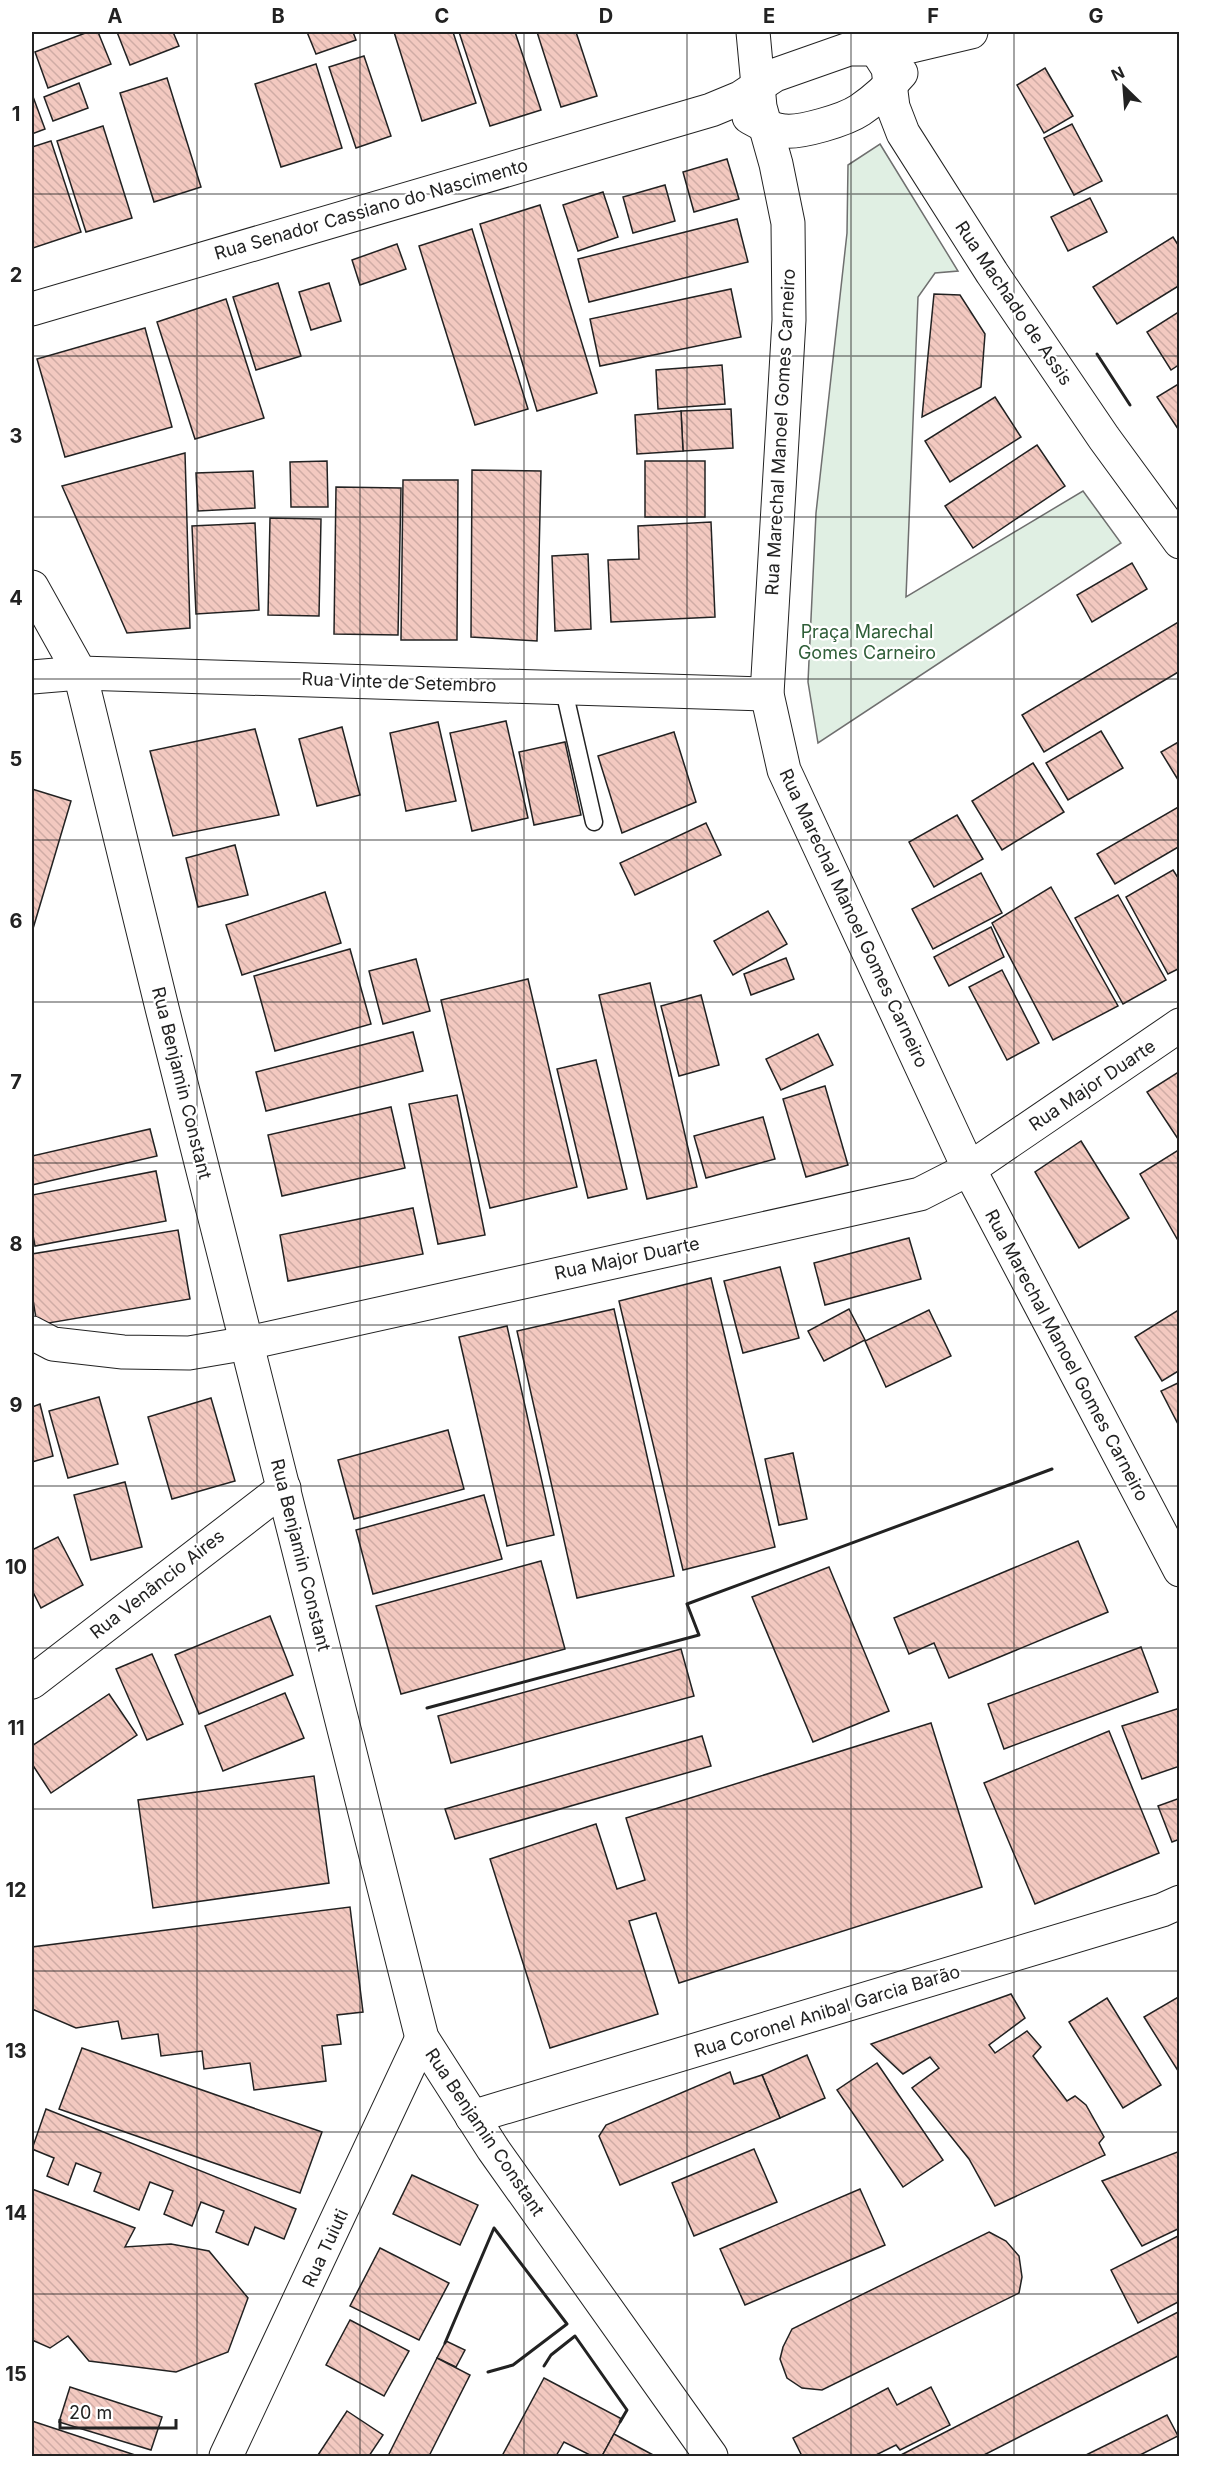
<svg xmlns="http://www.w3.org/2000/svg" width="1211" height="2488" font-family="Inter,sans-serif">
<style>
.green{fill:#e0efe3;stroke:#6f6f6f;stroke-width:1.5}
.building{fill:url(#building-back-hatch);stroke:#222;stroke-width:1.5}
.lines{fill:none;stroke-linecap:round;stroke-linejoin:round}
.lane-casing{stroke:#222;stroke-width:19}
.street-casing{stroke:#222;stroke-width:35}
.secondary-casing{stroke:#222;stroke-width:35}
.lane{stroke:#fff;stroke-width:16}
.street{stroke:#fff;stroke-width:33}
.secondary{stroke:#fff;stroke-width:33}
.wall{stroke:#222;stroke-width:3}
.grid{fill:none;stroke:#222;stroke-width:1.5;stroke-opacity:0.55}
.labels{text-anchor:middle;dominant-baseline:central;stroke-width:4.5;stroke-linejoin:round;paint-order:stroke}
.street-label{font-size:18px;fill:#222;stroke:#fff}
.park-label{font-size:18px;fill:#2f5e38;stroke:#fff}
.neatline{fill:none;stroke:#222;stroke-width:2}
.grid-label{font-size:20px;text-anchor:middle;font-weight:bold;fill:#222}
</style>
<defs>
<pattern id="building-back-hatch" width="6" height="6" patternUnits="userSpaceOnUse" patternTransform="scale(1.5)"><rect width="6" height="6" fill="#f3c9c0"/><path d="M-1 5l2 2M0 0l6 6M5-1l2 2" fill="none" stroke="#d0aca5"/></pattern>
</defs>
<rect width="100%" height="100%" fill="#fff"/>
<polygon class="green" points="880,144 958,271 935,273 918,297 906,597 1083,491 1121,543 818,743 808,682 816,513 847,233 848,165"/>
<g class="building">
<polygon points="88,32 98,32 111,64 48,88 35,52"/>
<polygon points="117,32 173,32 179,46 130,65"/>
<polygon points="307,32 353,32 356,40 316,54"/>
<polygon points="394,32 453,32 476,103 422,121"/>
<polygon points="459,32 515,32 541,110 490,126"/>
<polygon points="537,32 576,32 597,96 561,107"/>
<polygon points="364,56 391,136 356,148 329,67"/>
<polygon points="316,64 342,148 281,167 255,84"/>
<polygon points="1045,68 1073,116 1044,133 1017,85"/>
<polygon points="167,78 201,187 154,202 120,93"/>
<polygon points="79,83 88,108 53,121 44,97"/>
<polygon points="32,94 45,129 32,134"/>
<polygon points="1072,124 1102,181 1074,195 1044,138"/>
<polygon points="103,126 132,218 86,232 57,141"/>
<polygon points="51,141 81,232 33,248 32,147"/>
<polygon points="727,159 739,199 694,212 683,172"/>
<polygon points="665,185 675,221 633,233 623,197"/>
<polygon points="603,192 618,237 578,251 563,205"/>
<polygon points="1090,198 1107,232 1068,251 1051,217"/>
<polygon points="540,205 597,393 537,411 480,224"/>
<polygon points="737,219 748,262 589,302 578,259"/>
<polygon points="472,229 528,409 475,425 419,246"/>
<polygon points="1173,237 1180,248 1180,285 1117,324 1093,287"/>
<polygon points="397,244 406,269 360,285 352,260"/>
<polygon points="278,283 301,356 256,370 233,297"/>
<polygon points="329,283 341,321 311,330 299,292"/>
<polygon points="731,289 741,337 600,366 590,319"/>
<polygon points="934,294 960,295 985,334 981,387 922,417"/>
<polygon points="226,299 264,418 195,439 157,322"/>
<polygon points="1180,311 1180,364 1171,370 1147,332"/>
<polygon points="145,328 172,427 65,457 37,359"/>
<polygon points="722,365 725,404 658,409 656,370"/>
<polygon points="1180,383 1180,432 1157,397"/>
<polygon points="995,397 1021,437 950,482 925,441"/>
<polygon points="731,409 733,448 683,451 681,411"/>
<polygon points="681,411 683,451 637,454 635,415"/>
<polygon points="1037,445 1065,486 973,548 945,506"/>
<polygon points="185,453 190,628 127,633 62,486"/>
<polygon points="327,461 328,507 291,507 290,462"/>
<rect x="645" y="461" width="60" height="56"/>
<polygon points="472,470 541,471 537,641 471,637"/>
<polygon points="253,471 255,508 198,511 196,473"/>
<polygon points="403,480 458,480 457,640 401,640"/>
<polygon points="336,487 401,488 398,635 334,634"/>
<polygon points="270,518 321,519 319,616 268,615"/>
<polygon points="711,522 715,617 611,622 608,560 639,559 638,526"/>
<polygon points="255,523 259,610 196,614 192,526"/>
<polygon points="588,554 591,629 555,631 552,556"/>
<polygon points="1132,563 1147,589 1092,622 1077,595"/>
<polygon points="1180,621 1180,671 1044,752 1022,715"/>
<polygon points="506,721 528,818 472,831 450,733"/>
<polygon points="438,722 456,801 406,811 390,733"/>
<polygon points="342,727 360,795 317,806 299,739"/>
<polygon points="255,729 279,815 173,836 150,751"/>
<polygon points="1101,731 1123,768 1068,800 1046,763"/>
<polygon points="674,732 696,802 622,833 598,756"/>
<polygon points="1180,741 1180,783 1161,752"/>
<polygon points="565,742 581,815 534,825 519,752"/>
<polygon points="1033,763 1064,812 1002,850 972,801"/>
<polygon points="32,789 71,801 32,932"/>
<polygon points="1180,806 1180,846 1115,884 1097,854"/>
<polygon points="957,815 983,859 934,887 909,842"/>
<polygon points="706,823 721,855 635,895 620,863"/>
<polygon points="235,845 248,895 198,907 186,858"/>
<polygon points="1173,870 1180,881 1180,968 1168,974 1126,897"/>
<polygon points="981,873 1002,913 933,949 912,909"/>
<polygon points="1051,887 1118,1006 1053,1040 992,923"/>
<polygon points="325,892 341,943 242,975 226,925"/>
<polygon points="1118,895 1166,980 1123,1004 1075,918"/>
<polygon points="768,911 787,944 733,975 714,941"/>
<polygon points="991,927 1004,957 949,986 934,957"/>
<polygon points="350,949 371,1024 275,1051 254,976"/>
<polygon points="786,958 794,979 751,995 744,974"/>
<polygon points="416,959 430,1011 383,1024 369,971"/>
<polygon points="1002,970 1039,1043 1007,1060 969,987"/>
<polygon points="528,979 577,1187 490,1208 441,1000"/>
<polygon points="650,983 697,1187 647,1199 599,995"/>
<polygon points="701,995 719,1065 679,1076 661,1006"/>
<polygon points="413,1032 423,1071 266,1111 256,1072"/>
<polygon points="818,1034 833,1065 781,1090 766,1059"/>
<polygon points="596,1060 627,1189 588,1198 557,1069"/>
<polygon points="1180,1071 1180,1142 1147,1092"/>
<polygon points="825,1086 848,1165 806,1177 783,1099"/>
<polygon points="457,1095 485,1235 438,1244 409,1104"/>
<polygon points="391,1107 405,1168 282,1196 268,1135"/>
<polygon points="763,1117 775,1159 706,1178 694,1136"/>
<polygon points="150,1129 157,1156 32,1185 32,1156"/>
<polygon points="1081,1141 1129,1218 1079,1248 1035,1172"/>
<polygon points="1180,1149 1180,1244 1140,1174"/>
<polygon points="156,1171 166,1221 35,1246 32,1230 32,1195"/>
<polygon points="413,1208 423,1254 288,1281 280,1235"/>
<polygon points="178,1230 190,1299 37,1325 32,1293 32,1254"/>
<polygon points="909,1238 921,1279 825,1305 814,1263"/>
<polygon points="780,1267 799,1338 743,1353 724,1281"/>
<polygon points="711,1278 775,1547 683,1570 619,1301"/>
<polygon points="614,1309 674,1576 577,1598 517,1331"/>
<polygon points="849,1309 865,1340 824,1361 808,1331"/>
<polygon points="1180,1309 1180,1370 1162,1381 1135,1337"/>
<polygon points="929,1310 951,1356 886,1387 865,1341"/>
<polygon points="507,1326 554,1535 507,1546 459,1337"/>
<polygon points="1180,1382 1180,1428 1161,1391"/>
<polygon points="99,1397 118,1464 68,1478 49,1411"/>
<polygon points="211,1398 235,1481 172,1499 148,1417"/>
<polygon points="40,1404 53,1456 32,1462 32,1407"/>
<polygon points="448,1430 464,1489 354,1519 338,1460"/>
<polygon points="793,1453 807,1519 779,1525 765,1459"/>
<polygon points="125,1482 142,1547 91,1560 74,1495"/>
<polygon points="484,1495 502,1559 373,1594 356,1530"/>
<polygon points="58,1537 83,1585 41,1608 32,1590 32,1550"/>
<polygon points="1078,1541 1108,1612 949,1678 934,1643 909,1654 894,1618"/>
<polygon points="541,1561 565,1649 401,1694 376,1606"/>
<polygon points="829,1567 889,1711 813,1742 752,1597"/>
<polygon points="270,1616 293,1675 199,1714 175,1655"/>
<polygon points="1141,1647 1158,1692 1004,1749 988,1704"/>
<polygon points="681,1649 694,1696 451,1763 438,1716"/>
<polygon points="152,1654 183,1724 147,1740 116,1669"/>
<polygon points="285,1693 304,1738 223,1771 205,1726"/>
<polygon points="109,1694 137,1735 51,1793 32,1764 32,1746"/>
<polygon points="1180,1708 1180,1766 1142,1779 1122,1726"/>
<polygon points="931,1723 982,1887 679,1983 656,1913 629,1921 658,2014 550,2048 490,1859 596,1824 617,1889 645,1880 626,1818"/>
<polygon points="1109,1731 1159,1853 1035,1904 984,1783"/>
<polygon points="702,1736 711,1766 455,1839 445,1809"/>
<polygon points="314,1776 329,1883 153,1908 138,1800"/>
<polygon points="1180,1798 1180,1839 1172,1842 1158,1806"/>
<polygon points="350,1907 363,2012 337,2015 341,2044 322,2046 326,2081 254,2090 250,2063 204,2069 202,2051 161,2056 158,2034 122,2039 118,2021 76,2028 32,2009 32,1947"/>
<polygon points="1011,1994 1025,2018 989,2045 995,2053 1027,2031 1041,2047 1033,2056 1067,2101 1075,2096 1086,2105 1104,2137 1099,2143 1105,2155 995,2206 969,2159 912,2088 939,2068 930,2057 903,2074 871,2044"/>
<polygon points="1180,1996 1180,2074 1144,2017"/>
<polygon points="1107,1998 1161,2085 1123,2108 1069,2022"/>
<polygon points="82,2048 322,2132 300,2193 59,2109"/>
<polygon points="807,2055 825,2098 780,2118 762,2075"/>
<polygon points="877,2063 943,2160 903,2187 837,2090"/>
<polygon points="730,2072 734,2084 762,2075 780,2118 620,2185 599,2136 606,2125"/>
<polygon points="46,2109 296,2209 284,2239 255,2227 248,2245 216,2232 224,2211 201,2202 192,2226 164,2214 173,2191 150,2182 139,2210 94,2191 101,2173 76,2163 68,2185 47,2176 54,2158 32,2149"/>
<polygon points="754,2149 777,2202 694,2236 672,2183"/>
<polygon points="1180,2151 1180,2228 1142,2246 1102,2181"/>
<polygon points="412,2175 478,2205 460,2245 393,2214"/>
<polygon points="32,2189 135,2228 125,2247 171,2244 209,2251 248,2298 228,2352 176,2372 89,2361 68,2336 50,2348 32,2340"/>
<polygon points="860,2189 885,2245 745,2305 720,2249"/>
<polygon points="989,2232 1006,2241 1019,2256 1022,2277 1019,2293 822,2390 802,2388 787,2378 780,2359 783,2347 792,2329"/>
<polygon points="1180,2235 1180,2301 1138,2323 1111,2270"/>
<polygon points="380,2248 449,2283 419,2340 350,2306"/>
<polygon points="1180,2311 1180,2355 982,2456 899,2456"/>
<polygon points="350,2320 409,2351 384,2396 326,2365"/>
<polygon points="446,2341 465,2350 456,2367 437,2358"/>
<polygon points="437,2358 470,2375 429,2456 388,2456"/>
<polygon points="544,2378 622,2419 602,2456 592,2456 564,2442 556,2456 502,2456"/>
<polygon points="70,2387 162,2417 151,2450 59,2422"/>
<polygon points="931,2387 950,2425 900,2450 896,2445 874,2456 802,2456 793,2438 888,2388 897,2405"/>
<polygon points="347,2411 383,2435 369,2456 320,2456 318,2455"/>
<polygon points="1167,2415 1178,2436 1138,2456 1084,2456"/>
<polygon points="32,2421 138,2456 32,2456"/>
<polygon points="614,2434 655,2456 602,2456"/>
</g>
<g class="lines">
<g class="lane-casing">
<polyline id="lane" points="563,686 594,822"/>
</g>
<g class="street-casing">
<g id="street">
<polyline points="753,32 760,107 776,164 788,223 789,320 767,694 784,770 969,1169 1180,1570"/>
<polyline points="877,51 888,68 893,107 903,133 992,273 1104,438 1180,542"/>
<path d="M749,117C760,123 771,130 784,131C801,133 845,120 860,110C875,100 889,87 901,73"/>
<polyline points="32,309 711,110 740,98 775,75 849,49 899,49 971,32"/>
<polyline points="32,677 80,673 767,694"/>
<polyline points="32,1333 53,1344 123,1352 189,1353 248,1343"/>
</g>
</g>
<g class="secondary-casing">
<g id="secondary">
<polyline points="32,587 80,673 163,1012 422,2038 493,2149 711,2456"/>
<polyline points="248,1343 920,1194 969,1169 1180,1025"/>
<polyline points="32,1682 284,1488"/>
<polyline points="472,2117 1162,1910 1180,1902"/>
<polyline points="226,2456 422,2038"/>
</g>
</g>
<use href="#lane" class="lane"/>
<use href="#street" class="street"/>
<use href="#secondary" class="secondary"/>
<g class="wall">
<polyline points="1097,354 1130,405"/>
<polyline points="427,1708 699,1635 687,1604 1052,1469"/>
<polyline points="445,2343 494,2228 567,2324 513,2365 488,2372"/>
<polyline points="544,2366 551,2355 575,2336 627,2410 620,2422"/>
</g>
</g>
<path class="grid" d="M197,32V2456M360,32V2456M524,32V2456M687,32V2456M851,32V2456M1014,32V2456M32,194H1180M32,356H1180M32,517H1180M32,679H1180M32,840H1180M32,1002H1180M32,1163H1180M32,1325H1180M32,1486H1180M32,1648H1180M32,1809H1180M32,1971H1180M32,2132H1180M32,2294H1180"/>
<g class="labels">
<g class="street-label">
<text transform="translate(371 209) rotate(-16)">Rua Senador Cassiano do Nascimento</text>
<text transform="translate(1014 303) rotate(56)">Rua Machado de Assis</text>
<text transform="translate(780 432) rotate(-87)">Rua Marechal Manoel Gomes Carneiro</text>
<text transform="translate(399 682) rotate(2)">Rua Vinte de Setembro</text>
<text transform="translate(854 918) rotate(65)">Rua Marechal Manoel Gomes Carneiro</text>
<text transform="translate(182 1083) rotate(76)">Rua Benjamin Constant</text>
<text transform="translate(1092 1085) rotate(-34)">Rua Major Duarte</text>
<text transform="translate(627 1258) rotate(-12)">Rua Major Duarte</text>
<text transform="translate(1067 1355) rotate(62)">Rua Marechal Manoel Gomes Carneiro</text>
<text transform="translate(301 1555) rotate(76)">Rua Benjamin Constant</text>
<text transform="translate(157 1584) rotate(-38)">Rua Venâncio Aires</text>
<text transform="translate(827 2011) rotate(-17)">Rua Coronel Anibal Garcia Barão</text>
<text transform="translate(485 2132) rotate(56)">Rua Benjamin Constant</text>
<text transform="translate(325 2248) rotate(-65)">Rua Tuiuti</text>
</g>
<g class="park-label">
<text x="867" y="631">Praça Marechal<tspan x="867" dy="21">Gomes Carneiro</tspan></text>
</g>
</g>
<rect width="1211" height="2488" fill="none" stroke="#ffffff" stroke-width="66"/>
<g transform="translate(1124 87) rotate(335)" stroke="#ffffff" stroke-width="4.5" paint-order="stroke">
<path d="M0-4.5L10 22L0 15L-10 22Z" fill="#222222"/>
<text y="-9" font-size="16" font-weight="bold" text-anchor="middle" fill="#222222">N</text>
</g>
<path d="M60 2419v9h116v-9" fill="none" stroke="#222222" stroke-width="3"/>
<text x="69" y="2419" font-size="18" fill="#222222" stroke="#ffffff" stroke-width="4.5" paint-order="stroke">20 m</text>
<rect x="33" y="33" width="1145" height="2422" class="neatline"/>
<g class="grid-label">
<text x="115" y="23">A</text>
<text x="278" y="23">B</text>
<text x="442" y="23">C</text>
<text x="606" y="23">D</text>
<text x="769" y="23">E</text>
<text x="933" y="23">F</text>
<text x="1096" y="23">G</text>
<text x="16" y="121">1</text>
<text x="16" y="282">2</text>
<text x="16" y="443">3</text>
<text x="16" y="605">4</text>
<text x="16" y="766">5</text>
<text x="16" y="928">6</text>
<text x="16" y="1089">7</text>
<text x="16" y="1251">8</text>
<text x="16" y="1412">9</text>
<text x="16" y="1574">10</text>
<text x="16" y="1735">11</text>
<text x="16" y="1897">12</text>
<text x="16" y="2058">13</text>
<text x="16" y="2220">14</text>
<text x="16" y="2381">15</text>
</g>
</svg>
